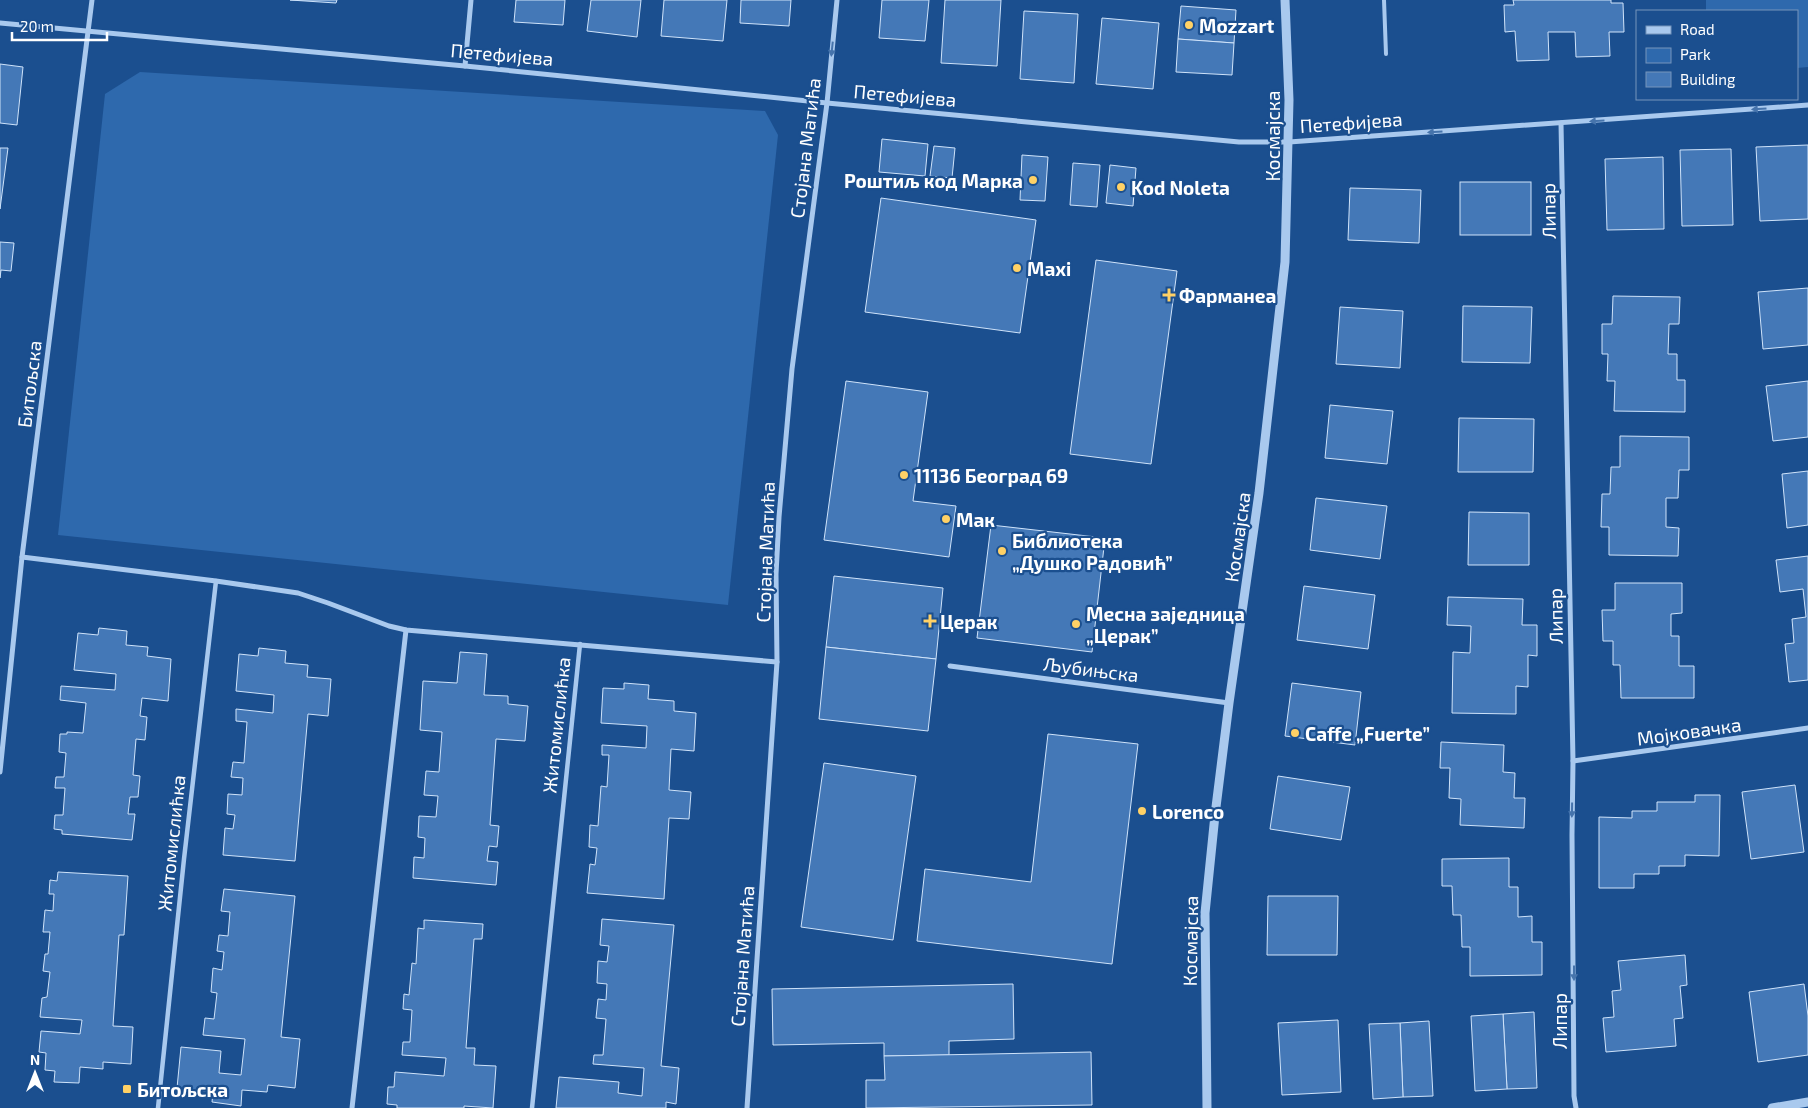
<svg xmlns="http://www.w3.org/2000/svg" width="1808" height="1108" font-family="'Exo 2',sans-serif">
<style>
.green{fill:#2e69ad}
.building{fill:#4478b7;stroke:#cfe3fa}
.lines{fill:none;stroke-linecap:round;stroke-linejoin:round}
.service{stroke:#a9c9ee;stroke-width:4}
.pedestrian{stroke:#a9c9ee;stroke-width:4.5}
.minor{stroke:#a9c9ee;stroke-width:5}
.tertiary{stroke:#a9c9ee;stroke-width:9}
.oneway{fill:#4674ac}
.poi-dot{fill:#ffd166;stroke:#1b4f8f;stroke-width:2}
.labels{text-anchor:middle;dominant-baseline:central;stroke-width:4.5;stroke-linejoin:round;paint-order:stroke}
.poi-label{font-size:19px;font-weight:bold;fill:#fff;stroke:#1b4f8f;text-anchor:start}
.street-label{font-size:19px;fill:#fff;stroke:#1b4f8f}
</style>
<rect width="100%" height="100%" fill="#1b4f8f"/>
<g class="green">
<polygon points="1706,0 1808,0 1808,67 1797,68 1797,11 1706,11"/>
<polygon points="140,72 765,111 778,135 728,605 58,535 105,94"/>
</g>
<g class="building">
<polygon points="290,0 337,0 336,3"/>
<polygon points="516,0 565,0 563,25 514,22"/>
<polygon points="591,0 641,0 637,37 587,31"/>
<polygon points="664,0 727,0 723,41 661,36"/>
<polygon points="741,0 791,0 789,26 740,23"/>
<polygon points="882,0 929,0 925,41 879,38"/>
<polygon points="945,0 1001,0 997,66 941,63"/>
<polygon points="1513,0 1611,0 1611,3 1623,3 1624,32 1609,32 1610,56 1576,57 1575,32 1548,32 1549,60 1517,61 1515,31 1505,32 1504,5 1514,5"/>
<polygon points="1181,6 1236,10 1234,43 1178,39"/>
<polygon points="1024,11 1078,14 1074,83 1020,79"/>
<polygon points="1102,18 1159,23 1153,89 1096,84"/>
<polygon points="1178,39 1234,43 1232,75 1176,72"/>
<polygon points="0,64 23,67 17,125 0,123"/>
<polygon points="882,139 928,144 925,176 879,172"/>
<polygon points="1808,145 1808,219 1760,221 1756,147"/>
<polygon points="934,146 955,148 952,178 930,176"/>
<polygon points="0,148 8,148 0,209"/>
<polygon points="1731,149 1733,225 1682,226 1680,150"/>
<polygon points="1022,155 1048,157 1045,201 1020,200"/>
<polygon points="1663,157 1664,229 1607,230 1605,159"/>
<polygon points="1073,163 1100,165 1097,207 1070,205"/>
<polygon points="1110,165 1136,168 1133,206 1106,203"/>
<rect x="1460" y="182" width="71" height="53"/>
<polygon points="1350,188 1421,190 1419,243 1348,240"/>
<polygon points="881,198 1036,220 1020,333 865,312"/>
<polygon points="0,242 14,243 11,271 1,270 0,278"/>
<polygon points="1096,260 1177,271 1151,464 1070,454"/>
<polygon points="1808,288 1808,345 1763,349 1758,292"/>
<polygon points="1613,296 1680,297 1679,324 1669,324 1668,354 1677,354 1677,380 1685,380 1685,412 1614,411 1615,381 1607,381 1608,354 1602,354 1602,324 1612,324"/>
<polygon points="1463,306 1532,307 1530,363 1462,362"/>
<polygon points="1340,307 1403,311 1400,368 1336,364"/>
<polygon points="846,381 928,392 913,501 956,506 949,557 824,540"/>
<polygon points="1808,381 1808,437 1773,441 1766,386"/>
<polygon points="1330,405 1393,411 1387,464 1325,458"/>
<polygon points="1459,418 1534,419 1533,472 1458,472"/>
<polygon points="1620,436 1689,437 1689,470 1679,470 1678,498 1666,498 1666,527 1679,528 1678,556 1609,555 1609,527 1601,527 1602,494 1610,494 1611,467 1620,467"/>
<polygon points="1808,471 1808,525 1787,528 1782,474"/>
<polygon points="1316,498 1387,506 1380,559 1310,550"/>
<polygon points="1469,512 1529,513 1529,565 1468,565"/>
<polygon points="991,525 1105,538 1092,652 977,638"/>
<polygon points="1808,556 1808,680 1789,682 1785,644 1794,643 1792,619 1806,617 1803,589 1780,592 1776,560"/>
<polygon points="834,576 943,588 936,659 826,647"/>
<polygon points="1615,583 1682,583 1682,613 1671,614 1671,636 1679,636 1679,666 1694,666 1694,698 1621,698 1620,665 1613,665 1613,641 1603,641 1602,610 1615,610"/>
<polygon points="1304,586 1375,595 1368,649 1297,640"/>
<polygon points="1448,597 1523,599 1522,625 1537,625 1537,656 1528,655 1528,687 1516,686 1516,714 1452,713 1453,652 1470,653 1471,626 1447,625"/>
<polygon points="99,628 127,631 126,645 148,647 147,656 171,659 168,701 142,698 140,716 147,717 145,740 136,739 133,775 140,776 138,797 130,797 128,814 135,814 132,840 62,834 62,830 54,829 55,815 63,815 65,788 55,788 56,777 64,777 66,753 59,752 60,734 67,734 67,732 83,733 86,703 60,700 61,686 115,690 116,674 74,670 78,633 98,635"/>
<polygon points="826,647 936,659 928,731 819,719"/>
<polygon points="259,648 286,651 285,663 308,665 307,677 331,679 328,716 308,714 295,861 223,855 225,828 233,829 235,815 227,814 228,794 242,795 243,778 231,777 233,762 244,763 247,722 236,721 236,709 273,713 274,695 236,691 239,654 258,656"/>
<polygon points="460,652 487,654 484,695 508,696 508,704 528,706 525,741 496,739 490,825 499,826 497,847 489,846 487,861 498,862 496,885 413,878 414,857 424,858 425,838 418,837 419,816 436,817 438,796 424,795 426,771 439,772 442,732 420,730 423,681 457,683"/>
<polygon points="624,683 649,685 648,699 674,701 674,711 696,713 694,751 671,749 669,790 691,792 689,819 669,818 664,899 587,893 590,864 595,865 597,848 589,847 590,825 598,826 601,786 607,787 609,755 602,755 602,745 646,748 647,726 601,723 603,688 624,689"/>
<polygon points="1292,683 1361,692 1355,745 1285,736"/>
<polygon points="1048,734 1138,744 1112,964 917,941 925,869 1031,882"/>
<polygon points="1441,742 1504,745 1503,772 1515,773 1514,798 1525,798 1524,828 1460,825 1461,799 1449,798 1450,768 1440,768"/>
<polygon points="824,763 916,776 893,940 801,927"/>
<polygon points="1278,776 1350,787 1341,840 1270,829"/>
<polygon points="1795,785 1804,852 1751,859 1742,792"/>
<polygon points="1695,795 1720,795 1719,856 1685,855 1685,866 1659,866 1659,874 1634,874 1634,888 1599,888 1599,817 1632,818 1632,811 1657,811 1657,802 1695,802"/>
<polygon points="1509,858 1509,887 1518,887 1518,917 1532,916 1532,942 1542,942 1542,975 1470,976 1470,947 1462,947 1461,915 1453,915 1452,886 1442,886 1442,859"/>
<polygon points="58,872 128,876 124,935 119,935 113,1026 133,1027 131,1064 103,1062 103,1069 80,1067 79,1083 54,1082 55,1071 45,1070 46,1053 39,1052 41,1031 80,1034 82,1020 40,1017 42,998 47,997 50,972 43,971 45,954 48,954 50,932 43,932 45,910 53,911 54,894 49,894 50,880 57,881"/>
<polygon points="224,889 295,896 281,1037 300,1039 295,1088 268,1085 267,1092 242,1090 241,1106 212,1102 213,1092 177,1088 181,1047 221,1051 219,1073 241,1075 245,1039 203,1035 205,1018 214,1019 217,993 211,992 213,968 222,970 224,952 217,951 219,935 228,936 230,912 221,911"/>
<polygon points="1268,896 1338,896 1337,955 1267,955"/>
<polygon points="602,919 674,925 661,1066 679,1068 676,1104 666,1102 666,1108 556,1108 559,1077 619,1082 618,1093 642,1096 644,1068 593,1064 594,1055 603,1055 606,1019 596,1018 598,999 606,1000 607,984 597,983 598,961 607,962 609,946 600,945"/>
<polygon points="424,920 483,924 482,939 474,939 466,1048 475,1048 474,1065 496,1066 493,1108 464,1106 464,1108 397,1108 397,1105 387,1104 388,1087 394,1087 395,1072 444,1076 446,1058 402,1055 403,1042 410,1042 412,1010 403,1009 404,994 409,995 412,963 416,964 418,928 424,929"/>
<polygon points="1685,955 1687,985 1680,986 1683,1018 1674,1019 1676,1046 1606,1052 1603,1018 1614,1017 1612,991 1621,990 1618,961"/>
<polygon points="1013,984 1014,1039 949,1041 949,1055 884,1056 884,1043 773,1045 772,989"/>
<polygon points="1804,984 1808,1016 1808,1055 1758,1062 1749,992"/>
<polygon points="1534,1012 1537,1088 1507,1089 1503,1014"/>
<polygon points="1503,1014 1507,1089 1475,1091 1471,1016"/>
<polygon points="1338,1020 1341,1092 1282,1095 1278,1023"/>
<polygon points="1429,1021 1433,1096 1403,1097 1400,1023"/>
<polygon points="1400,1023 1403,1097 1373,1099 1369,1024"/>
<polygon points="1091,1052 1092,1105 866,1108 866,1080 885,1080 884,1056"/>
</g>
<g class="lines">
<polyline class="service" points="1384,0 1386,54"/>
<g class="pedestrian">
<polyline points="158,1108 184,859 216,581"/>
<polyline points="532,1108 580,644"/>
</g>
<g class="minor">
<polyline points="0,23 465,66 827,103 1239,142 1289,142 1808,105"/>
<polyline points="465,66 471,0"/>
<polyline points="1561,123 1573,761 1572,835 1574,1096 1576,1108"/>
<polyline points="22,557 216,581 298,593 328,603 389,626 406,630 777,662"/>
<polyline points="950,666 1229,703"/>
<polyline points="1573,761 1808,728"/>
<polyline points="0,772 22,557 92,0"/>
<polyline points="352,1108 406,630"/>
<polyline points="747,1108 777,662 776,574 779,517 792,369 827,103 837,0"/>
</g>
<g class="tertiary">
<polyline points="1207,1108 1205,913 1215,815 1229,703 1259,493 1285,262 1289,100 1285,0"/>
<polyline points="1772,1108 1808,1102"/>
</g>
</g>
<defs><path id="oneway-solid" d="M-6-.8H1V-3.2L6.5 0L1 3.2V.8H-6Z" transform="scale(1.25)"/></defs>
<g class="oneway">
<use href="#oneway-solid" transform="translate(832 49) rotate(96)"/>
<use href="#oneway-solid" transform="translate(1759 109) rotate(176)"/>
<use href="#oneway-solid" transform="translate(1597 121) rotate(176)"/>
<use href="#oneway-solid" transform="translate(1435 132) rotate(176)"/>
<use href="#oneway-solid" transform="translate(1572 810) rotate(91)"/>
<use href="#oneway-solid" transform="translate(1574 973) rotate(90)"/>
</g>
<g class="poi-dot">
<circle cx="1189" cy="25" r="5"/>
<circle cx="1033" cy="180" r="5"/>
<circle cx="1121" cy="187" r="5"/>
<circle cx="1017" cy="268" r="5"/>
<path d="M1166.5 287.5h5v5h5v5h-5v5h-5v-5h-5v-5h5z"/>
<circle cx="904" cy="475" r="5"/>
<circle cx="946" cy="519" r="5"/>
<circle cx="1002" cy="551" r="5"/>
<path d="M927.5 613.5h5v5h5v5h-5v5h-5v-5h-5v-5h5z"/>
<circle cx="1076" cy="624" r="5"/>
<circle cx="1295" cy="733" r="5"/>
<circle cx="1142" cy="811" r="5"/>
<rect x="122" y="1084" width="10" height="10" rx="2.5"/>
</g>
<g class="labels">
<g class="poi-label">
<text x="1199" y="25">Mozzart</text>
<text x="1023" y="180" text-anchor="end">Роштиљ код Марка</text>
<text x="1131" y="187">Kod Noleta</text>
<text x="1027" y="268">Maxi</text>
<text x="1179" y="295">Фарманеа</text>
<text x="914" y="475">11136 Београд 69</text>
<text x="956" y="519">Мак</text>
<text x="1012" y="540">Библиотека<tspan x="1012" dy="22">„Душко Радовић”</tspan></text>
<text x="1086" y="613">Месна заједница<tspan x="1086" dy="22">„Церак”</tspan></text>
<text x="940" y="621">Церак</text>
<text x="1305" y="733">Caffe „Fuerte”</text>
<text x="1152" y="811">Lorenco</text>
<text x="137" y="1089">Битољска</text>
</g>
<g class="street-label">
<text transform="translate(502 54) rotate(5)">Петефијева</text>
<text transform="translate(905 95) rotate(5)">Петефијева</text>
<text transform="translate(1351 122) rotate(-4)">Петефијева</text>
<text transform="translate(1272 136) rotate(-90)">Космајска</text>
<text transform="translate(805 148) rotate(-83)">Стојана Матића</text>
<text transform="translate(1548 211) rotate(-91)">Липар</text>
<text transform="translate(29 384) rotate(-83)">Битољска</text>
<text transform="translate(1237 537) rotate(-82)">Космајска</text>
<text transform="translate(765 552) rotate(-88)">Стојана Матића</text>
<text transform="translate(1555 616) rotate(-91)">Липар</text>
<text transform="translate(1091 669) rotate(7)">Љубињска</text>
<text transform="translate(556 725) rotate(-84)">Житомислићка</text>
<text transform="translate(1689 731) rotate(-8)">Мојковачка</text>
<text transform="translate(171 843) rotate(-84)">Житомислићка</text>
<text transform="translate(1190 941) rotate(-89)">Космајска</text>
<text transform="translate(742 956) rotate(-86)">Стојана Матића</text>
<text transform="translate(1559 1021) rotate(-90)">Липар</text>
</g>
</g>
<rect x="1636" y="10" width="162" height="90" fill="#1b4f8f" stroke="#7695bc"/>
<rect x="1646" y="26" width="25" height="8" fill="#a9c9ee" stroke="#7695bc"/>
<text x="1680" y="35" font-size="15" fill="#ffffff">Road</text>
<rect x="1646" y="48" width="25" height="15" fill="#2e69ad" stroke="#7695bc"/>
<text x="1680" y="60" font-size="15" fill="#ffffff">Park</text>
<rect x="1646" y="72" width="25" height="15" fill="#4478b7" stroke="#7695bc"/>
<text x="1680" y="85" font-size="15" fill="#ffffff">Building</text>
<g transform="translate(35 1073)" stroke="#1b4f8f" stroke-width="4" paint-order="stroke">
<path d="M0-4L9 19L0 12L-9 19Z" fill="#ffffff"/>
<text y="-8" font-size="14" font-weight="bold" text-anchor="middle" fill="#ffffff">N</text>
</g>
<path d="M12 32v8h95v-8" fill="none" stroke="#ffffff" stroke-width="2.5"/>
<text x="20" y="32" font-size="15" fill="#ffffff" stroke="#1b4f8f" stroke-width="4" paint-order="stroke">20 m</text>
</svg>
